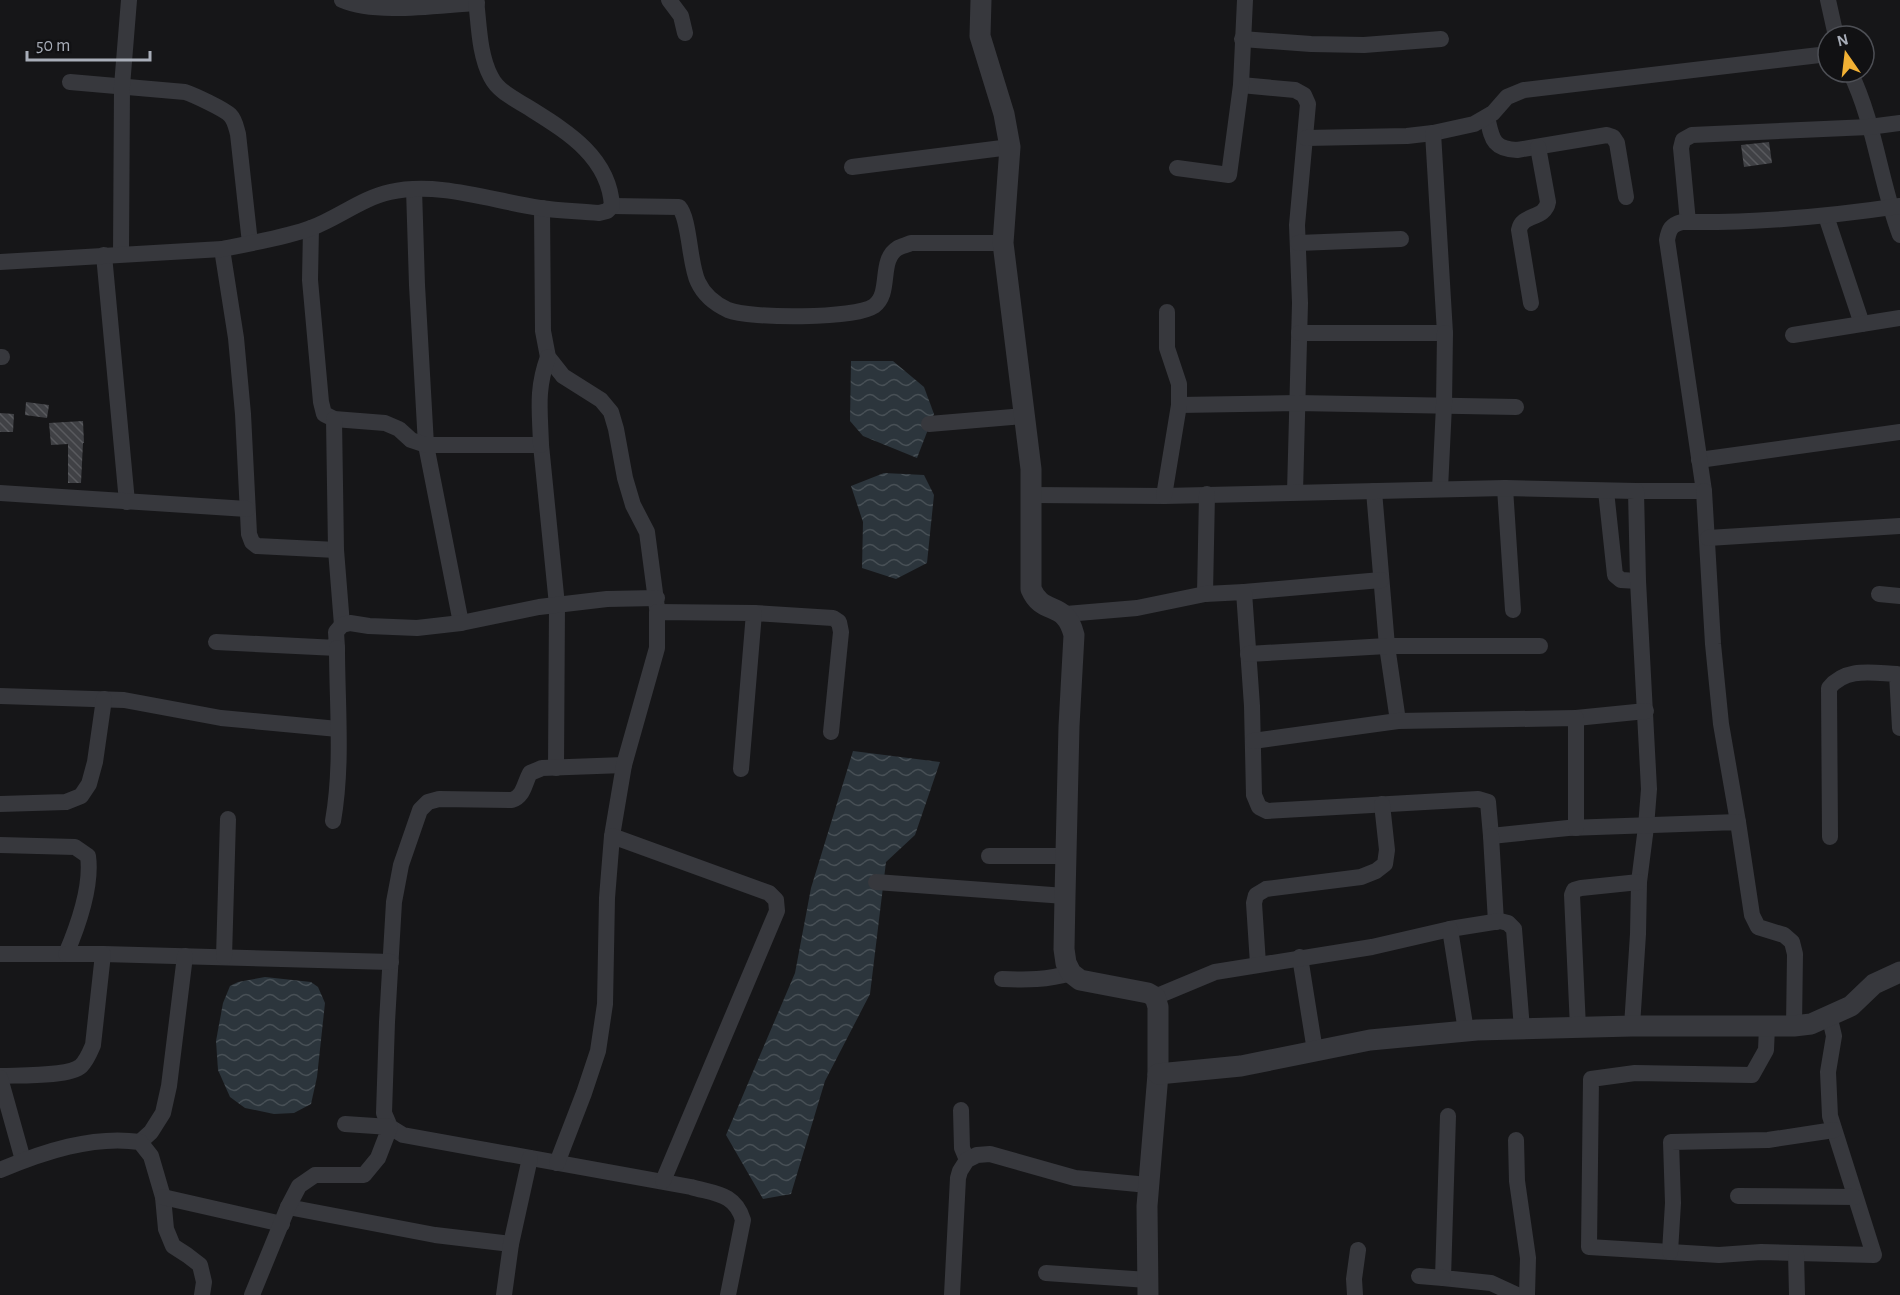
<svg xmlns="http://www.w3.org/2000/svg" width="1900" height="1295" font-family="'Alegreya Sans',sans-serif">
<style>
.water{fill:url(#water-waves)}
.building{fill:url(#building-back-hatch)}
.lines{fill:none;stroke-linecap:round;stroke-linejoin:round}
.minor{stroke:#37383d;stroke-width:16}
.tertiary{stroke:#37383d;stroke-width:21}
</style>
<defs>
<pattern id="water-waves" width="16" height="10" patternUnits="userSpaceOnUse" patternTransform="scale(1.5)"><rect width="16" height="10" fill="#2c353c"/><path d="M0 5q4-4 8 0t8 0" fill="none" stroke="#485056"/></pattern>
<pattern id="building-back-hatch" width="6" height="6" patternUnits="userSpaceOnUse" patternTransform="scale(1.5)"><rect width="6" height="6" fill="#404145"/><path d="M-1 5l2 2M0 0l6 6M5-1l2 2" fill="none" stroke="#595a5e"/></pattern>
</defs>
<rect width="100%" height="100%" fill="#161618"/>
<g class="water">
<polygon points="851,361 893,361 924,387 934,414 917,458 863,436 850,421"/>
<polygon points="884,473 924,475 934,495 927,563 896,579 862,568 863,522 851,486"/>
<polygon points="853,751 940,762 915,835 886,862 870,994 825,1081 791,1194 763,1199 726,1135 795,973 811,888"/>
<polygon points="265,977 311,982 318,987 325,1003 317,1077 311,1104 294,1113 274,1114 245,1108 230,1097 218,1070 216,1041 223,1003 230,986 238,982"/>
</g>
<g class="building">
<polygon points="1769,142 1772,163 1744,167 1741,145"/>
<polygon points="26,402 49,405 47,418 25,415"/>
<polygon points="0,413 14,414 13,432 0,432"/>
<polygon points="83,421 84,443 83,443 81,483 68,483 68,444 51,445 49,423"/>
</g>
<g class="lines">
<g class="minor">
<path d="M342,0C377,15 438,5 477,3"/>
<polyline points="669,0 681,16 685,33"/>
<polyline points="1828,0 1836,36"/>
<polyline points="1242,39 1311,44 1364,45 1441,39"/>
<path d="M1850,72C1875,123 1880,182 1900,235"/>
<path d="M70,82L185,92C194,95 224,109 230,115C235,120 236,127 238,134L250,243"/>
<polyline points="1241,85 1295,90 1304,95 1308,104 1297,225 1300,303 1295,492"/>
<path d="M1487,117C1492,138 1492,149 1517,150L1607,135L1613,137L1617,143L1626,197"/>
<polyline points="1306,138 1407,136 1433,133 1474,124 1493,113 1507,97 1524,90 1828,54"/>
<polyline points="852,167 1010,147"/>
<polyline points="1177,168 1229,175 1241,85 1245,0"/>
<polyline points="414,189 417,285 426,445 461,623"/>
<path d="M612,206L679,207C690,219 689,264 698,282C704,295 715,304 728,310C750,319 855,319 874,306C892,293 878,260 898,248C901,246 907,245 911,243H1003"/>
<polyline points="542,208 543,331 548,357 563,376 601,400 611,412 616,429 625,478 633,505 647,532 657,608"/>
<polyline points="1826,216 1862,324"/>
<polyline points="1688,222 1681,148 1683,140 1692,135 1869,127 1900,123"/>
<polyline points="311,228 310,280 321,402 324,414 334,419 385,423 399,429 411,440 426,445 541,445 557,605 556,768"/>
<polyline points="1298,243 1401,239"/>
<polyline points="222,249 236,338 243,414 249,534 252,542 257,546 336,550"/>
<polyline points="121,254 122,86 129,0"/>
<polyline points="104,255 127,502"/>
<path d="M0,262L222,249C248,244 287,237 311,228C338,218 362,198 390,192C439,181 492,201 540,208C560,211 580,211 599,213L607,211L612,206C609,155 564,130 526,106C513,98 498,91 491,77C479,55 479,24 476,0"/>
<path d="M1531,303L1519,230C1522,213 1545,220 1548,202L1538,147"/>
<polyline points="1299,333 1445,333 1433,133"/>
<polyline points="1793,335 1900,318"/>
<polyline points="0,357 2,357"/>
<polyline points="1179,405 1297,403 1516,407"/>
<polyline points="334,419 336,550 342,625"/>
<polyline points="929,424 1023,416"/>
<path d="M541,445C540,410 536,390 548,357"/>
<polyline points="1699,460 1900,432"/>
<polyline points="1505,488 1513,610"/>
<polyline points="1440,489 1444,405 1445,333"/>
<polyline points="1374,491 1387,646 1398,721"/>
<polyline points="1606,491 1615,575 1621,580 1638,581"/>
<path d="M1636,491H1704L1667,240C1669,229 1671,225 1682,222C1755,223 1827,217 1900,206"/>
<polyline points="1704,491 1713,644 1721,724 1738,822"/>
<polyline points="0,493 247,509"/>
<polyline points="1032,495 1164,496 1505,488 1636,491 1638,581 1649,789 1646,827 1639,882 1638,934 1632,1026"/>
<polyline points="1164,496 1179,405 1179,384 1167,348 1167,312"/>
<polyline points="1708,538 1900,526"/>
<polyline points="1244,592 1381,580"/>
<polyline points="1205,594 1207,494"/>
<polyline points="1879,594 1900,596"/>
<polyline points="754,613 833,618 839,622 841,632 831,732"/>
<polyline points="1066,614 1137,608 1205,594 1244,592 1252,706 1254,795 1259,807 1267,811 1478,799 1488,802 1491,836 1568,828 1738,822 1752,915 1758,927 1784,935 1792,942 1795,954 1794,1026"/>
<polyline points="216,642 337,648 336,632 342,625 350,623 369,626 417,628 461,623 539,607 607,599 657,598"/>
<polyline points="1248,654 1387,646 1540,646"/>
<polyline points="0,696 124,700 221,718 338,729"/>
<polyline points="1576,718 1646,711"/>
<polyline points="1253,741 1398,721 1576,718 1576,828"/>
<path d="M624,765L542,768L530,773C524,784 524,796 512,800L439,799L428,802L420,810L401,865L394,902L387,1022L384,1113L390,1127L403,1135L691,1187C715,1194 735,1193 743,1220L728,1295"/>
<polyline points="0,804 66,802 81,796 89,784 95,762 104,699"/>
<path d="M333,821C343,764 337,705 337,648"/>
<polyline points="612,836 624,765 657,648 657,612 754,613 741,769"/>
<polyline points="1491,836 1496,922"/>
<path d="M1830,837L1829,688C1846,667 1872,673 1897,674L1900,728"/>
<path d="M0,845L75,847L88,856C92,885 78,926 66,954H0"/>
<polyline points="989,856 1066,856"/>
<polyline points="876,882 1065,896"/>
<polyline points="1450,929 1500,921 1508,923 1514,929 1522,1029"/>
<polyline points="103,954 391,962"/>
<polyline points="224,957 228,819"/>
<polyline points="1300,957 1315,1051"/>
<polyline points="1258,964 1254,903 1256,895 1266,889 1361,877 1376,871 1385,864 1387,850 1382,804"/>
<path d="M1002,979C1027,980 1047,980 1071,973"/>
<polyline points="1155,997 1215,972 1372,947 1450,929 1466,1031"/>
<polyline points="1767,1026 1766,1050 1752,1075 1635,1073 1591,1079 1589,1247 1719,1255 1761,1252 1874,1255 1830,1116 1828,1072 1834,1036 1829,1015"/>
<polyline points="1578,1028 1572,895 1574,890 1581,888 1639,882"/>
<path d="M0,1076C18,1075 69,1077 81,1066C87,1060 90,1052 93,1045L103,954H66"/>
<polyline points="0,1078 23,1160"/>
<polyline points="961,1110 962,1148 967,1160"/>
<polyline points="1448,1116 1443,1278 1491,1283 1517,1295"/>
<polyline points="1516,1140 1517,1181 1528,1258 1527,1295"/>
<polyline points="140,1142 151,1132 163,1113 169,1086 185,956"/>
<polyline points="557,1163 584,1093 598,1051 605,1004 607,898 612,836 769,893 776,900 777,911 663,1181"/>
<path d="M0,1170C43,1152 93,1135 140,1142L151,1156L163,1197L166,1229L173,1246L187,1255L200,1265L204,1282L202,1295"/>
<polyline points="1738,1196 1855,1197"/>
<polyline points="163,1197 282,1224"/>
<polyline points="288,1207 435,1235 511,1244"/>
<polyline points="1670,1252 1673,1203 1671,1142 1768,1140 1834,1130"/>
<polyline points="1796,1253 1797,1295"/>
<polyline points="1046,1273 1148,1280"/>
<polyline points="1419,1276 1443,1278"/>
<polyline points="252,1295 288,1207 299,1186 315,1175 364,1175 378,1158 390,1127 345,1124"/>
<polyline points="504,1295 511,1244 530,1158"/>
<polyline points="952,1295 958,1178 960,1171 967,1160 977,1155 990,1154 1075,1178 1148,1185"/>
<polyline points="1355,1295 1354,1279 1358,1250"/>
</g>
<g class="tertiary">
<path d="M981,0L980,36L1004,114L1010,147L1003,243L1031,469V589C1043,617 1065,599 1074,635L1069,726L1065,896L1064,949L1066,963L1071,973L1080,980L1148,993L1155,997L1158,1007V1074L1147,1206L1148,1295"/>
<polyline points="1158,1074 1241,1066 1370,1040 1477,1030 1632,1026 1794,1026 1811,1024 1851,1006 1874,984 1900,972"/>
</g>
</g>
<g transform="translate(1846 54) rotate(346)"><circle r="28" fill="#111113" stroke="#4d4f55" stroke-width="1.5"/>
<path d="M0-4.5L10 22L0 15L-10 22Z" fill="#f2b134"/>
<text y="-9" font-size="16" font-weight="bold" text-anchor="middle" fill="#a8adb8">N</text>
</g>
<path d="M27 51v9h123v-9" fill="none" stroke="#a8adb8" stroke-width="3"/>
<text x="36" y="51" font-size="18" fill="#a8adb8" stroke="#111113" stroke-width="4.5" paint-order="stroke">50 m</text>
</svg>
